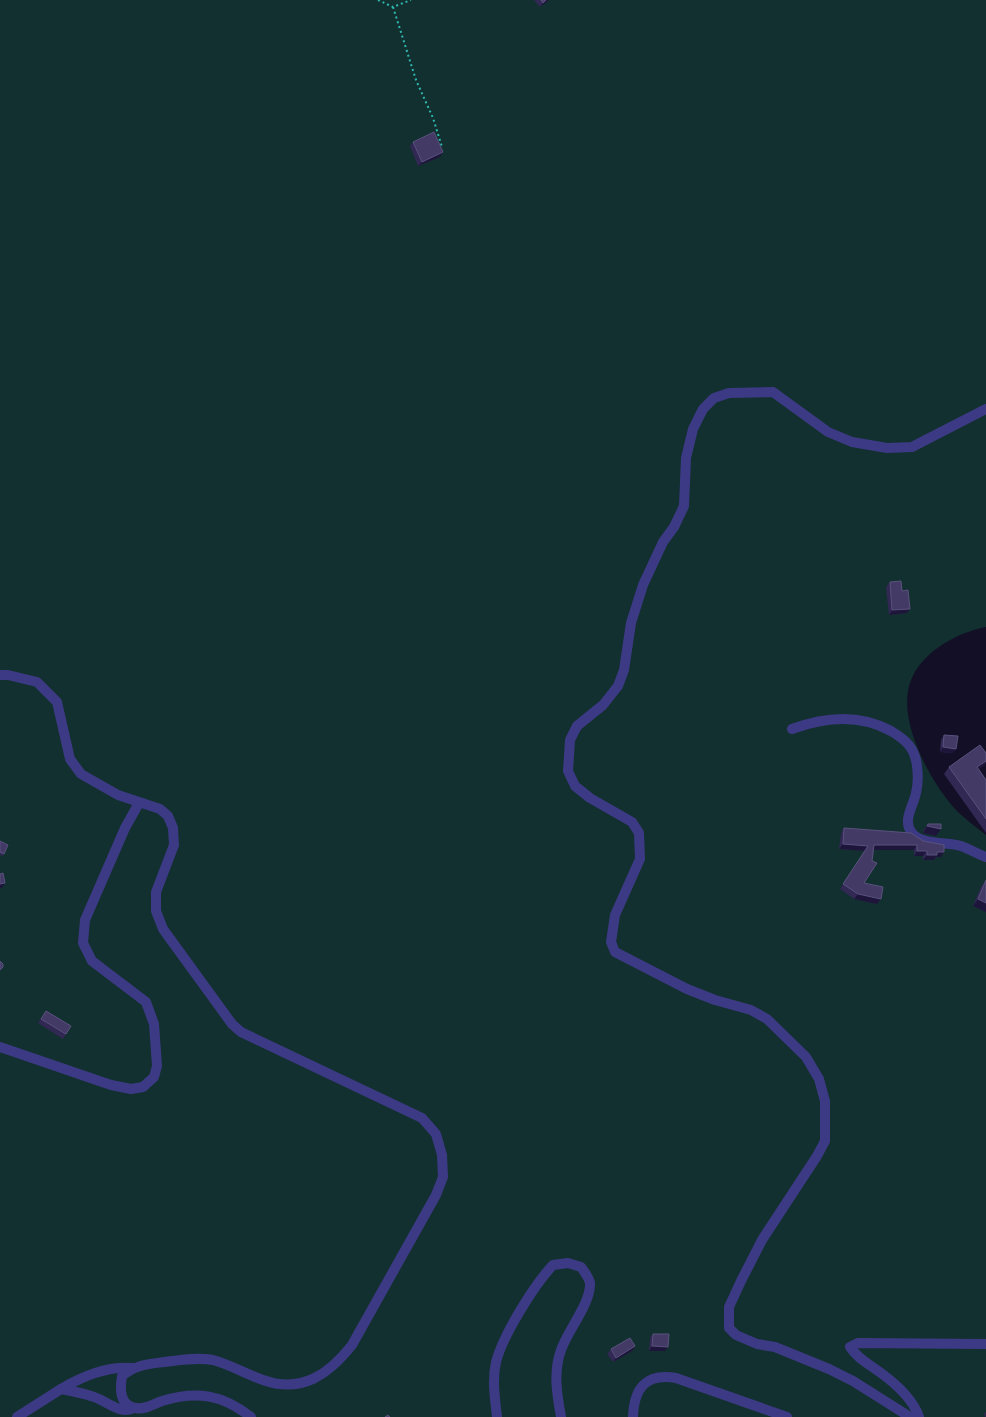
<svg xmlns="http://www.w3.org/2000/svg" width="986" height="1417" font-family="'Archivo Narrow',sans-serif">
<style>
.green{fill:#12302f}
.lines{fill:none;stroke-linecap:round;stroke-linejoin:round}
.path{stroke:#2fb8b0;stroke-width:2;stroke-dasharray:2 3;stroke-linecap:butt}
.minor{stroke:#3d3a85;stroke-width:10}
.tertiary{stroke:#3d3a85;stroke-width:10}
.wall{fill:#312854}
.shaded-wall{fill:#1d163a}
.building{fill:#433a66;stroke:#5a527e}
</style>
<rect width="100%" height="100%" fill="#130f26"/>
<path class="green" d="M0,0H986V627C954,633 914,656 908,691C902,727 928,776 950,803C959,815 974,825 986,835V1417H0Z"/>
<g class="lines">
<g class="path">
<polyline points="378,0 393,7 411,0"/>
<polyline points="393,7 416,80 433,118 442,147"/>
</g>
<g class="minor">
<path d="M792,729C825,717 860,714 891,731C906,740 915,748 917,766C918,774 918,785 916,793C913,807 902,821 912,833C921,845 948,842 961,846C969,849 978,854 986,857"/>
<polyline points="0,1047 111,1085 131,1089 143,1087 154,1077 157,1066 154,1024 146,1002 92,961 83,943 85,920 125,828 139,803"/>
<polyline points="910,1417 853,1381 829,1369 775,1347 757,1344 736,1335 729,1328 729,1307 741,1281 762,1240 817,1156 825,1141 825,1101 819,1079 806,1057 767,1019 751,1010 715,1000 687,989 615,952 611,942 615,915 640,859 639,833 632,822 590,798 575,786 568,771 570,740 577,726 603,705 618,686 624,670 631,623 643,585 663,542 674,527 684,506 686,458 693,429 703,409 714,398 729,393 773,392 828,432 852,442 887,448 912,447 986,409"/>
<path d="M919,1417C913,1399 896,1384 881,1373C869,1364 858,1359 850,1347L858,1343L986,1344"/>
</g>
<g class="tertiary">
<path d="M0,675H8L37,682L57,702L70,759L81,774L118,795L160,809L168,816L173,828L174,845L156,892V911L163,929L232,1024L241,1032L422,1118L436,1134L442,1155L443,1177L436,1195L352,1345C329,1374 302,1394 263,1380C246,1374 231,1365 213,1360C197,1357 180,1360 164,1362C148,1364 135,1365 122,1376C120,1388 119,1406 136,1408C145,1410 153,1404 162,1401C197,1390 223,1395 251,1417"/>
<path d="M132,1368C107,1366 81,1377 61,1389C72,1391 83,1393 94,1397C107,1401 120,1415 134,1408"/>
<polyline points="17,1417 61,1389"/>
<path d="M497,1417C495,1399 492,1380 496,1362C503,1335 534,1285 553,1265L568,1263L581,1267C584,1271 589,1278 590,1283C591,1303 568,1330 561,1350C553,1372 557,1395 561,1417"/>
<path d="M633,1417C634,1388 646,1373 676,1378L787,1417"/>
</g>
</g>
<g class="wall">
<polygon points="534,0 549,0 540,7"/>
<polygon points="413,142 440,157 418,166 410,146"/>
<polygon points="890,582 902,591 907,613 889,615 886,587"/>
<polygon points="944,735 953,753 940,752 941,740"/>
<polygon points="985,765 979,769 986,780 986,833 944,774 949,767"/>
<polygon points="928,824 936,836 923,833 923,831"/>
<polygon points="844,828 911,833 941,857 936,857 934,860 923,860 923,856 914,856 914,850 873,850 864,883 877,904 854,899 840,889 865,851 839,849 841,833"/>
<polygon points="0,841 4,854 2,856 0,855"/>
<polygon points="986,880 986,912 973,906 981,887"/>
<polygon points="46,1011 71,1026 63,1039 38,1023"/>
<polygon points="653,1334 665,1351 649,1351 650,1338"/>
<polygon points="635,1346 632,1351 613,1362 607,1354 611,1349"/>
<polygon points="986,1412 986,1417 985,1417 984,1414"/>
</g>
<g class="shaded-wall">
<polygon points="546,0 549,0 540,7 543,3"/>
<polygon points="443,152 440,157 418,166 422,162"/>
<polygon points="910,609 907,613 889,615 892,610"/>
<polygon points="943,747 956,749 953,753 940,752"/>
<polygon points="986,761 986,763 985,765 972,774 977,767"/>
<polygon points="927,826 941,829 936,836 923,833"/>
<polygon points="843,844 868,846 865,851 839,849"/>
<polygon points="874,845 917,845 914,850 870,850"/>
<polygon points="917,851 927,851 923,856 914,856"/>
<polygon points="937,852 944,852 941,857 936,857 934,860 923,860 927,855"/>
<polygon points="5,883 2,888 0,888 0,884"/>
<polygon points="858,894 881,899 877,904 854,899"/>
<polygon points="978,899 986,903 986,912 973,906"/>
<polygon points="635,1346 632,1351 613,1362 616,1358"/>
<polygon points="652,1346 668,1347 665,1351 649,1351"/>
</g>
<g class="building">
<polygon points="541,0 546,0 543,3"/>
<polygon points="434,132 443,152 422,162 413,142"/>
<polygon points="901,581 902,591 908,590 910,609 892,610 890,582"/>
<polygon points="944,735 958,736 956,749 943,747"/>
<polygon points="980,745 986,753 986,761 977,767 986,780 986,819 949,767"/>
<polygon points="928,824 941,824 941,829 927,826"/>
<polygon points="844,828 911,833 923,841 944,845 944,852 937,852 937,855 927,855 927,851 917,851 917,845 874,845 872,861 877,863 864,883 883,887 881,899 858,894 843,884 868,846 843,844"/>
<polygon points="0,841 8,845 4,854 0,852"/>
<polygon points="3,873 5,883 0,884 0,874"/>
<polygon points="986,880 986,903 978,899"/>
<polygon points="0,961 3,964 3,967 0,970"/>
<polygon points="46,1011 71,1026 66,1034 41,1019"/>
<polygon points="653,1334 669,1334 668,1347 652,1346"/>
<polygon points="630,1338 635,1346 616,1358 611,1349"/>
<polygon points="388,1415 390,1417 385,1417"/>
</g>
</svg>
